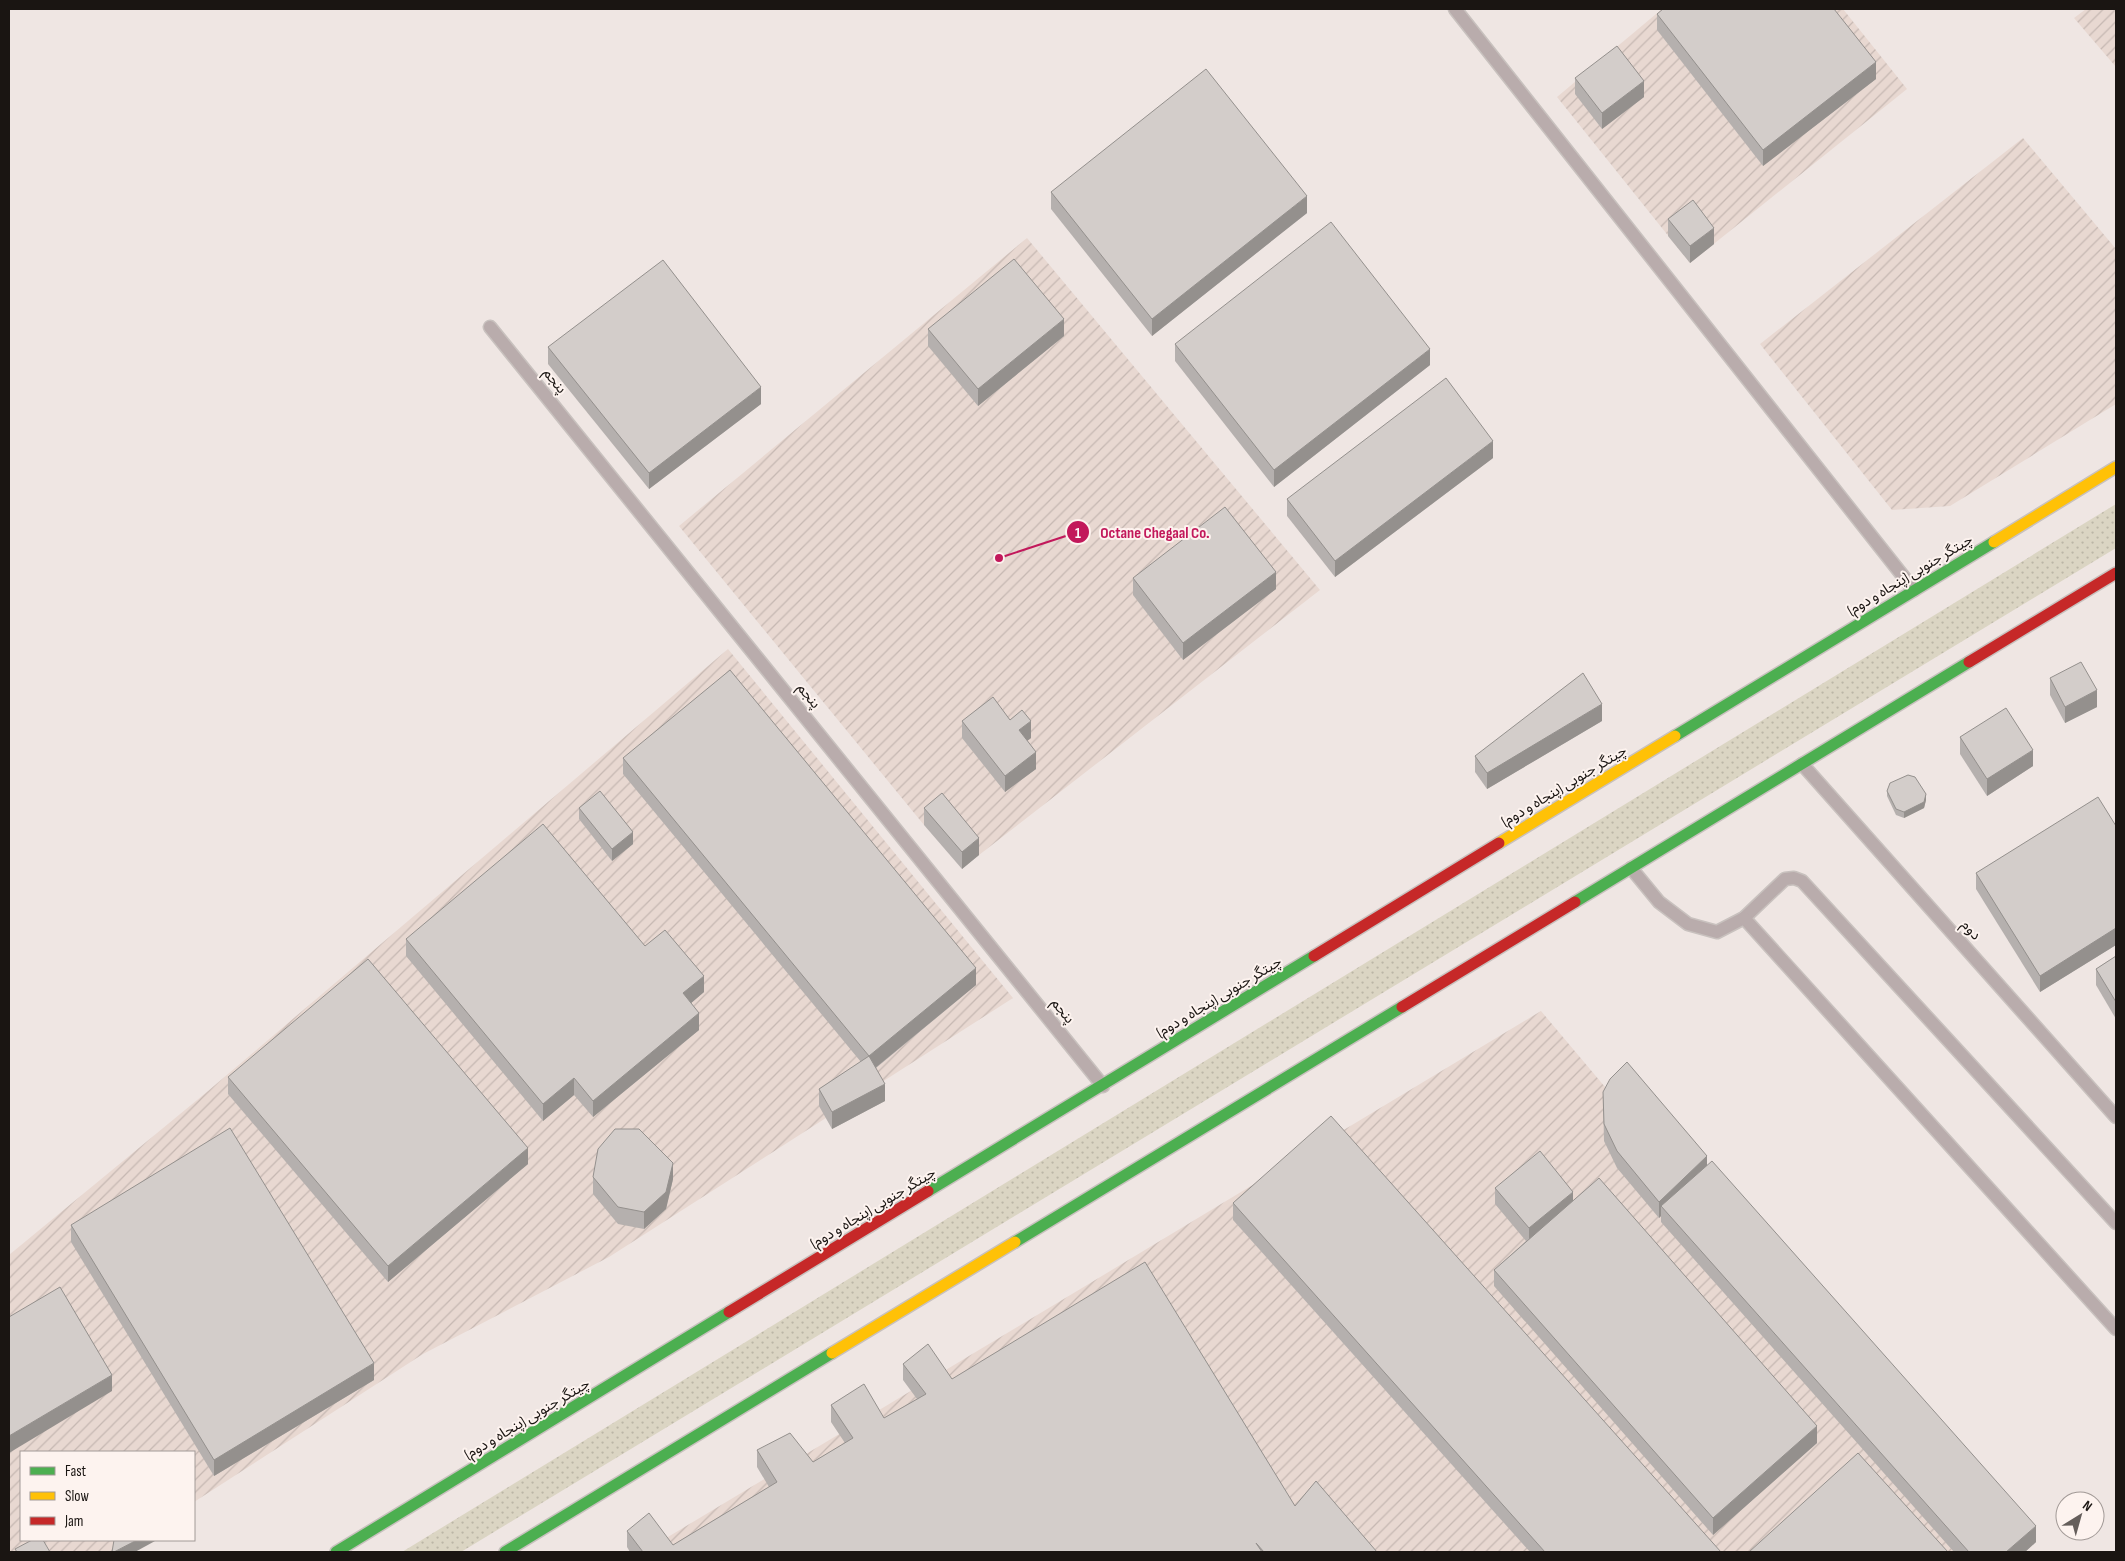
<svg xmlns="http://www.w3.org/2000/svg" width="2125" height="1561" font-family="'Sofia Sans Condensed','Noto Sans Arabic',sans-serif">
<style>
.industrial{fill:url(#industrial-furrows)}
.grass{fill:url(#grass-dots)}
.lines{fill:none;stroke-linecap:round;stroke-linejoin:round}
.lane-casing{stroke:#c8c1be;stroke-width:15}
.fast-casing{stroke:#c8c1be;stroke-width:14}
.slow-casing{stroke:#c8c1be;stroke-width:14}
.jam-casing{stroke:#c8c1be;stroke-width:14}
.lane{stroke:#b9acac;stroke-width:12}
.fast{stroke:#4caf50;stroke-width:11}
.slow{stroke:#ffc107;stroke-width:11}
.jam{stroke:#c62828;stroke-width:11}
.wall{fill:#b5b0ae}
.shaded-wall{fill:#94908d}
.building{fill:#d3cdca;stroke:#94908d}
.labels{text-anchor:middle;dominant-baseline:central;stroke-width:4;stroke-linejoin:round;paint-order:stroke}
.street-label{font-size:15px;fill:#1a1512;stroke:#fdf3ef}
.leader{fill:none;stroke:#c2185b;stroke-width:2}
.callout-dot{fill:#c2185b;stroke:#fdf3ef;stroke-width:2}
.mark-label{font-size:15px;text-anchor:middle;font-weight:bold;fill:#fff}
.callout-label{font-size:16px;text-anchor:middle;font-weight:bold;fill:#c2185b;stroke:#fdf3ef;stroke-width:4;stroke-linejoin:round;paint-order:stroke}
</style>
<defs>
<pattern id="industrial-furrows" width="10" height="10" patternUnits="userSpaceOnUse" patternTransform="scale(1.25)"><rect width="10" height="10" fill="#e8d8d1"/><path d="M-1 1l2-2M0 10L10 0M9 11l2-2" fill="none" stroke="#c6b8b2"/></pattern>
<pattern id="grass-dots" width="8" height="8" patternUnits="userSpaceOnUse" patternTransform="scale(1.25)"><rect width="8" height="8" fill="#dbd5c3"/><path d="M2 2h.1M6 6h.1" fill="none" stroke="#bbb6a6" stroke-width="1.8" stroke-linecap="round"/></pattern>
</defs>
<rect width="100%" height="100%" fill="#efe6e3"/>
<g class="industrial">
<polygon points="1662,9 1843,9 1907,89 1690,263 1557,97"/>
<polygon points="2086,9 2116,9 2116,67 2074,18"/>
<polygon points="2023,138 2116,249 2116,404 1950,506 1892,510 1760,344"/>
<polygon points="1027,238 1320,590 979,855 942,810 924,825 679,526"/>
<polygon points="728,649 1013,998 609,1257 423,1354 194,1502 194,1452 21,1452 21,1540 135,1540 116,1552 9,1552 9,1255 208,1091"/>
<polygon points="1541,1011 1997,1552 643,1552 1082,1288"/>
</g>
<polygon class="grass" points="2116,504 2116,548 461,1552 402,1552"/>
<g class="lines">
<g class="lane-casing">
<g id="lane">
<polyline points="1455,9 1914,590"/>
<polyline points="490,327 1103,1086"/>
<polyline points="1802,764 2116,1117"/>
<polyline points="1631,868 1659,902 1688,924 1717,932 1744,918 1785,879 1794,878 1802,881 2116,1223"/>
<polyline points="1744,918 2116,1329"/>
</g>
</g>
<g class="fast-casing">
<g id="fast">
<polyline points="1675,736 1994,542"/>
<polyline points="1575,902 1969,662"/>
<polyline points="928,1191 1314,956"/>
<polyline points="1015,1242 1402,1007"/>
<polyline points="336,1552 729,1312"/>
<polyline points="505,1552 832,1353"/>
</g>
</g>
<g class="slow-casing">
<g id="slow">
<polyline points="1994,542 2116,467"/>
<polyline points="1499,843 1675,736"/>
<polyline points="832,1353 1015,1242"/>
</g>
</g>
<g class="jam-casing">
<g id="jam">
<polyline points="1969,662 2116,573"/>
<polyline points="1314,956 1499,843"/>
<polyline points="1402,1007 1575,902"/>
<polyline points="729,1312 928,1191"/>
</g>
</g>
<use href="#lane" class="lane"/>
<use href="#fast" class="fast"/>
<use href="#slow" class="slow"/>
<use href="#jam" class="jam"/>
</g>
<g class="wall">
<polygon points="1657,14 1876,79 1763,166 1657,30"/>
<polygon points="1575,78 1644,97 1602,129 1575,94"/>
<polygon points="1051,192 1307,213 1152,336 1051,209"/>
<polygon points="1668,219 1714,244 1690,263 1668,236"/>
<polygon points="928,329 1064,336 978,406 928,346"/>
<polygon points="1175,344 1430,365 1274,487 1175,361"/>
<polygon points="548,347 761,404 649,489 548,364"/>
<polygon points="1493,458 1335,577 1287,516 1287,499"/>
<polygon points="1133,578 1276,589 1183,660 1133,595"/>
<polygon points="2050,678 2097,707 2065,723 2050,695"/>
<polygon points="1010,720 1031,738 1027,741 1036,769 1005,792 962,738 962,721"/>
<polygon points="1602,721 1487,789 1475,772 1475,756"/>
<polygon points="1960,737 2033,766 1987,796 1960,754"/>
<polygon points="623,758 976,985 876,1068 885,1101 832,1129 819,1106 819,1089 861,1062 623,774"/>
<polygon points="1887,791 1926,800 1924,808 1904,818 1896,815 1887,796"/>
<polygon points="579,808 633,844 612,861 579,819"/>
<polygon points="924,808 979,855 962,869 924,825"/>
<polygon points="2116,826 2116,945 2040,992 1976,889 1976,873"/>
<polygon points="406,939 645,946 704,992 691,1003 699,1030 593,1117 574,1095 543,1121 406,956"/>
<polygon points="2116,956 2116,1019 2096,985 2096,969"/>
<polygon points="228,1077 528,1164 388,1282 228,1094"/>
<polygon points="1603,1092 1707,1165 2036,1542 2025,1552 1954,1552 1661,1222 1661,1216 1659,1218 1617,1168 1604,1141"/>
<polygon points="593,1177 673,1179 666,1209 644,1229 618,1224 593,1194"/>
<polygon points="1495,1188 1573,1200 1817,1443 1713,1535 1494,1286 1494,1270 1526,1241 1495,1204"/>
<polygon points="1233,1203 1721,1552 1530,1552 1233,1220"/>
<polygon points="71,1225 374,1380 214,1476 71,1242"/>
<polygon points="903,1364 952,1379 1295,1506 1377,1552 630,1552 627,1547 627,1531 673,1545 769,1487 757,1467 757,1450 813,1462 845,1443 831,1422 831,1405 884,1418 917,1399 903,1380"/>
</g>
<g class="shaded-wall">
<polygon points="1876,62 1876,79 1763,166 1763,150"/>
<polygon points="1644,81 1644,97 1602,129 1602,113"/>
<polygon points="1307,196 1307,213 1152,336 1152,319"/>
<polygon points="1714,228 1714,244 1690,263 1690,246"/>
<polygon points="1064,319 1064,336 978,406 978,389"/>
<polygon points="1430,349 1430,365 1274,487 1274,470"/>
<polygon points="761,387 761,404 649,489 649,473"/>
<polygon points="1493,441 1493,458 1335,577 1335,561"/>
<polygon points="1276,572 1276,589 1183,660 1183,643"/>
<polygon points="2097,690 2097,707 2065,723 2065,707"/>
<polygon points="1602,704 1602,721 1487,789 1487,773"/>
<polygon points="1031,721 1031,738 1019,747 1019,730"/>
<polygon points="2033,750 2033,766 1987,796 1987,779"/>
<polygon points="1036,752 1036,769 1005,792 1005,776"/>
<polygon points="1926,794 1926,800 1924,808 1904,818 1904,812"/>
<polygon points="633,832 633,844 612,861 612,849"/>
<polygon points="979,838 979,855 962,869 962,852"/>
<polygon points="2116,928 2116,945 2040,992 2040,976"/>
<polygon points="976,968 976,985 869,1073 869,1056"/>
<polygon points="704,976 704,992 683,1010 683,993"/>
<polygon points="699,1013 699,1030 593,1117 593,1101"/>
<polygon points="574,1078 574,1095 543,1121 543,1104"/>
<polygon points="885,1084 885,1101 832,1129 832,1112"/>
<polygon points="528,1148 528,1164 388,1282 388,1266"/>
<polygon points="1707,1156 1707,1173 1661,1206 1661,1216 1659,1218 1659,1202"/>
<polygon points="673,1163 673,1179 666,1209 644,1229 644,1212"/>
<polygon points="1573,1192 1573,1208 1529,1245 1529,1228"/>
<polygon points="374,1363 374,1380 214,1476 214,1460"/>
<polygon points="112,1375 112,1391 9,1453 9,1436"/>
<polygon points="1817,1426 1817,1443 1713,1535 1713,1518"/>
<polygon points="2036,1526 2036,1542 2025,1552 2006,1552"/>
<polygon points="137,1540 155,1540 155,1541 135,1552 114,1552"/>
</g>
<g class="building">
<polygon points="1663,9 1834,9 1876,62 1763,150 1657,14"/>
<polygon points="1617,46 1644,81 1602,113 1575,78"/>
<polygon points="1206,69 1307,196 1152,319 1051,192"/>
<polygon points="1693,200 1714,228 1690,246 1668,219"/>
<polygon points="1331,222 1430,349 1274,470 1175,344"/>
<polygon points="1014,259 1064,319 978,389 928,329"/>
<polygon points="663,260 761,387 649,473 548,347"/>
<polygon points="1446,378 1493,441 1335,561 1287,499"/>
<polygon points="1225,507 1276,572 1183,643 1133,578"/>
<polygon points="2081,662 2097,690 2065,707 2050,678"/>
<polygon points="730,670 976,968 869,1056 623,758"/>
<polygon points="1583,673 1602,704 1487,773 1475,756"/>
<polygon points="993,697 1010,720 1022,710 1031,721 1019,730 1036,752 1005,776 962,721"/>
<polygon points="2006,708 2033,750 1987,779 1960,737"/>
<polygon points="1908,775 1915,777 1926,794 1924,802 1904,812 1896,809 1887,791 1890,783"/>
<polygon points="600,791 633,832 612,849 579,808"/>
<polygon points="942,793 979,838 962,852 924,808"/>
<polygon points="2098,797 2116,826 2116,928 2040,976 1976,873"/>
<polygon points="543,824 645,946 665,930 704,976 683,993 699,1013 593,1101 574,1078 543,1104 406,939"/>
<polygon points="2116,956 2116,1002 2096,969"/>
<polygon points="368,959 528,1148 388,1266 228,1077"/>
<polygon points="869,1056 885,1084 832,1112 819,1089"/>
<polygon points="1627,1062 1707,1156 1659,1202 1617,1151 1604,1124 1603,1092 1610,1079"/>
<polygon points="1331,1116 1721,1552 1545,1552 1233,1203"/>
<polygon points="230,1128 374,1363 214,1460 71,1225"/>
<polygon points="615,1129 639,1129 673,1163 666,1192 644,1212 618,1207 593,1177 598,1149"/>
<polygon points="1540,1151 1573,1192 1529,1228 1495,1188"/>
<polygon points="1712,1161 2036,1526 2006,1552 1969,1552 1661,1206"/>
<polygon points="1599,1178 1817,1426 1713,1518 1494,1270"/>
<polygon points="1145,1262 1295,1506 1316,1481 1377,1552 1264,1552 1256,1543 1262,1552 643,1552 627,1531 649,1513 673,1545 777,1482 757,1450 790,1433 813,1462 853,1438 831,1405 864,1384 884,1418 926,1394 903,1364 928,1344 952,1379"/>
<polygon points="60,1287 112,1375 9,1436 9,1317"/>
<polygon points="1858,1453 1948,1552 1749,1552"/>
<polygon points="32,1540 43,1540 50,1552 17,1552 15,1549"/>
<polygon points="114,1540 137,1540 114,1552 112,1552"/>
</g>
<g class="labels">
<g class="street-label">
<text transform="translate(555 381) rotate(51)">پنجم</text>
<text transform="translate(1910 575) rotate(-31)">چیتگر جنوبی (پنجاه و دوم)</text>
<text transform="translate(809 696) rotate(51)">پنجم</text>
<text transform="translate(1564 786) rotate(-31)">چیتگر جنوبی (پنجاه و دوم)</text>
<text transform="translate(1971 930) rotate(48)">دوم</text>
<text transform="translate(1219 997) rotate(-31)">چیتگر جنوبی (پنجاه و دوم)</text>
<text transform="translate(1063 1011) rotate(51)">پنجم</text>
<text transform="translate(873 1208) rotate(-31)">چیتگر جنوبی (پنجاه و دوم)</text>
<text transform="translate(527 1419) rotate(-31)">چیتگر جنوبی (پنجاه و دوم)</text>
</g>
</g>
<path class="leader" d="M999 558L1078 532"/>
<g class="callout-dot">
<circle cx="999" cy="558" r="5"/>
<circle cx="1078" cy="532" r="12"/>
</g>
<g class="mark-label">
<text x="1078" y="538">1</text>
</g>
<g class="callout-label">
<text x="1155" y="538">Octane Chegaal Co.</text>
</g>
<rect width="2125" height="1561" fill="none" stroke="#1a1512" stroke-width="20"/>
<rect x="20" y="1451" width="175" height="90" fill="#fdf3ef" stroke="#a29a97"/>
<rect x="30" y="1467" width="25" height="8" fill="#4caf50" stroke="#a29a97"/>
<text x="65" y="1476" font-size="15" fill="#1a1512">Fast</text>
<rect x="30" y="1492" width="25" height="8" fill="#ffc107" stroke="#a29a97"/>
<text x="65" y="1501" font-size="15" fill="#1a1512">Slow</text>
<rect x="30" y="1517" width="25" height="8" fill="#c62828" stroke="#a29a97"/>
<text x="65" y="1526" font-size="15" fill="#1a1512">Jam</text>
<g transform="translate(2080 1516) rotate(37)"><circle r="24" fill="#fdf3ef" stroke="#a29a97"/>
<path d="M0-4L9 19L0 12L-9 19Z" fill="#655e5b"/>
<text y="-8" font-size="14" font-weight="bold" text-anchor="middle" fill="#1a1512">N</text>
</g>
</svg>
